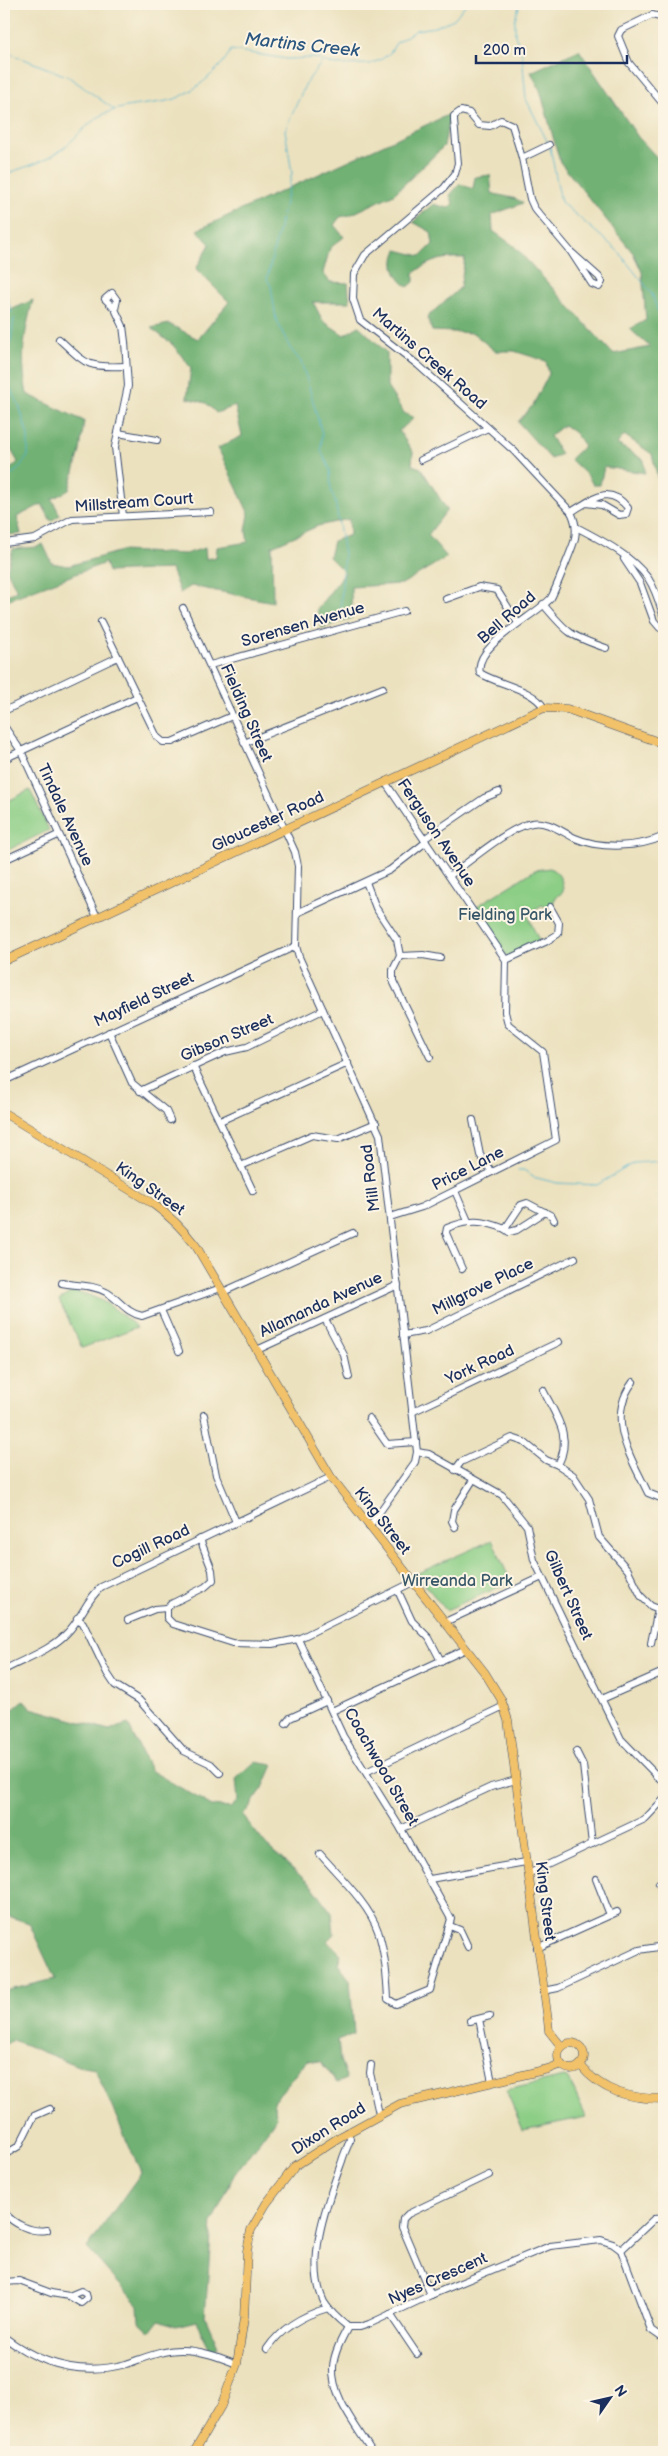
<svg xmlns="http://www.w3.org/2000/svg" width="668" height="2456" font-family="'Balsamiq Sans',sans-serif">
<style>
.green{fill:#8cce86;stroke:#547e72}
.forest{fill:#71b173;stroke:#467068}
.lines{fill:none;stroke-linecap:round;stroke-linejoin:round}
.stream{stroke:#4fb2ce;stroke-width:1}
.minor-casing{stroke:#3a4a6c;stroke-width:8}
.major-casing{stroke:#3a4a6c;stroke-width:9}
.minor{stroke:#fff;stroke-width:6}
.major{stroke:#f2c26a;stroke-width:8}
.labels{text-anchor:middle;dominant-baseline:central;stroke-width:4;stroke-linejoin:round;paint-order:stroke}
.street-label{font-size:16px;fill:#1b2f5e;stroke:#fcf5e5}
.park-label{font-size:16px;fill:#375768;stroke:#fcf5e5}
.water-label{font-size:18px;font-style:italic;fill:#2b5680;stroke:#fcf5e5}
</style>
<rect width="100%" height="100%" fill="#fcf5e5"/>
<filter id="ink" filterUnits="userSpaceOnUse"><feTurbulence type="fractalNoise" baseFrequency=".02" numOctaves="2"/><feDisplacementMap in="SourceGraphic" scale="10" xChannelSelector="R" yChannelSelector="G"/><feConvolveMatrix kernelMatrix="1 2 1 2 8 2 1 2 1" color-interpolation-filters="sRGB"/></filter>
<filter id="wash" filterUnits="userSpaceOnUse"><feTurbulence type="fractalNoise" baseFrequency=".0096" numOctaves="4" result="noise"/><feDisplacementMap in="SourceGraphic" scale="20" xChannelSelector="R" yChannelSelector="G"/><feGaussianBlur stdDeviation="1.12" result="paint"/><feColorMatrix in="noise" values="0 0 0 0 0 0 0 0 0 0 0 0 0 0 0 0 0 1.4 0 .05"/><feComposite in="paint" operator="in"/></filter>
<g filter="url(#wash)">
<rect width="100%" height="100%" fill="#ebe1be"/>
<g class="green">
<polygon points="30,790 49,830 4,852 4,803"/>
<path d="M550,868C560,874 563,880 563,892L556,897L553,903L546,907L542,905L527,914L540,943L508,958L474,908L535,870Z"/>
<path d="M73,1291C102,1297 114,1308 137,1327L82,1348L59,1300Z"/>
<polygon points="492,1540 511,1582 446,1610 416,1574"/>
<polygon points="564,2077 569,2079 586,2117 523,2130 506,2090"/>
</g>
<g class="forest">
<path d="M579,50L638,137L664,165V489L660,488L652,454L624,435L617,444L644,460L645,473L604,467L600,485H593L588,476L570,459L584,446L575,433L564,425L550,436L561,454L551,459L518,422L533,405L549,374L546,361L514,351H495L473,333L432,331L427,317L460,288L465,258C444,257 430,260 414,273V282L408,287C395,278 390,264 397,250L421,256L433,244L431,232L413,222L433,204L448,208L453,203L450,195L460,184L473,189L475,177L490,175L492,193C502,197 514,196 523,203L492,215L493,231L514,246L613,354L650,347L630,329L646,320L642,272L633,253L560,162L540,90L531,72Z"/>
<polygon points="450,114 444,146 394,194 350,215 340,217 334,225 344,237 330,248 323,273 330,282 348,283 350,302 313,302 323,321 344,335 359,326 387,353 387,387 404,413 414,418 399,431 413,452 412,465 421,468 447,510 428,535 447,557 402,584 351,587 352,618 322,628 317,609 345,573 329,557 333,541 350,535 349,519 318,526 272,546 273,602 191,586 180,593 171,569 108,572 105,563 4,601 4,596 17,591 7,570 13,549 37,547 43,544 52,563 68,566 121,551 185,554 205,548 206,559 216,557 217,547 248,542 246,531 249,514 218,448 242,436 235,406 216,413 206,403 187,398 191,368 173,345 151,328 169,324 198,339 229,302 196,269 210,244 197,230"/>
<path d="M33,300C24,334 20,358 27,394L84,421L80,451L69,490L52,499L60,515L51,521L42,504L17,517L21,534L4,535V475L18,462L4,438V313Z"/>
<polygon points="24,1700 31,1708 109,1730 128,1724 150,1770 212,1806 230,1808 238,1801 236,1779 255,1762 273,1765 263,1788 243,1816 266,1845 313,1887 332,1913 334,1934 327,1941 341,1954 338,1964 350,1980 354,2034 338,2040 340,2060 347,2079 337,2083 321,2062 307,2060 273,2102 277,2117 234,2175 212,2222 205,2317 218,2347 211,2351 196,2321 176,2326 159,2320 150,2332 139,2322 138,2305 87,2248 141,2173 95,2069 78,2066 13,2040 4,2045 4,1994 9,1990 55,1979 29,1923 4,1915 4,1717"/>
</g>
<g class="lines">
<g class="stream">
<polyline points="520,4 515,19 515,35 522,55 526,99 548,143"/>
<polyline points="4,51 69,77 115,110"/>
<polyline points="322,62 306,83 285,130 292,173 267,279 271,286 276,319 290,348 301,362 308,383 322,434 321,451 330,469 331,490 335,501 344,554 340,617"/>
<polyline points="550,147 561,202 617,250 652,294 664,329"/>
<path d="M4,175C20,168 39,164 53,155C73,144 84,124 104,114C123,105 146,105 167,101C188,98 222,69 231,50L287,59L314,58L335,65L370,64L382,59L390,53L396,43L416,30L435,27L454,19L466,4"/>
<polyline points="4,287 12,313"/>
<polyline points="4,482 19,468 28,456 28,436 19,405 9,386 7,349 11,340 14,318"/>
<polyline points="518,1170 524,1170 533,1177 557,1183 597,1185 634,1163 664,1161"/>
</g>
</g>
</g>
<g filter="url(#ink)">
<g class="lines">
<g class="minor-casing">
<g id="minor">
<polyline points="664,18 652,15 621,30 618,36 629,63 664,105"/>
<polyline points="522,158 549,145"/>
<polyline points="115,309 117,300 112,293 105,299 115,309 123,326 125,342 128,386 115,447 123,516"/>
<path d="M59,339C87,365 87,368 126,366"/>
<polyline points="118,433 157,440"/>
<polyline points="421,460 488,428"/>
<path d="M571,512C592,500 608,483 628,508L626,514L619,515L602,505L586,503"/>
<path d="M576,527C601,540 631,555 648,578C656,590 660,605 664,618"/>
<polyline points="4,543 35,539 72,519 211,512"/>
<polyline points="624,559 640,583 654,621 660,628 664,627"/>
<polyline points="446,599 479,587 497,590 518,623"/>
<path d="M543,604C567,633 570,636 606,648"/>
<polyline points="183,608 295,852 298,866 296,946 299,957 380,1135 417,1452 415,1462 369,1527"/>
<polyline points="101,622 157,737 163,742 172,742 232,716"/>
<polyline points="210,665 404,611"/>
<path d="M544,708C534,689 499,685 480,673C473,645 536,616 551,598C553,595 575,542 575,538C577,528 575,520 571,512L514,451L418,365L360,320L353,299L354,274L365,255L444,188L455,174L458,163L454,121V116L461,111L469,113L479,125L490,126L501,120L512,125L522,158L530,199L534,208L571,252L599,277L602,282L599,287L592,284L571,252"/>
<polyline points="4,711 118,657"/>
<polyline points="4,726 21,751 97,917"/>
<polyline points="244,743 383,688"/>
<polyline points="4,759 137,697"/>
<polyline points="385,782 506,960 505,1012 508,1024 543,1052 556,1140 422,1207 390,1217"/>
<polyline points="424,839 484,798 499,792"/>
<polyline points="4,860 58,835"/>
<path d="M449,876C469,862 509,827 532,823C547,820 562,832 575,838C600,849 639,848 664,836"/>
<polyline points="366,882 376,908 397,940 400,956 393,970 393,981 430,1057"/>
<polyline points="297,913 390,870 426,842"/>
<polyline points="400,956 423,955 440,958"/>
<polyline points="506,960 547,941 558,934 559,923 550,907"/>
<polyline points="109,1032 132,1083 166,1111 170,1120"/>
<polyline points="193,1066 253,1191"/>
<polyline points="4,1081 296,946"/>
<polyline points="140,1091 225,1052 247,1047 323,1010"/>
<polyline points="473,1120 480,1155 492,1172"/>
<polyline points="220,1121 348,1063"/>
<polyline points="241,1166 312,1135 338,1139 376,1123"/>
<polyline points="455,1191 468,1221"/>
<polyline points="505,1229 509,1232 517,1230 545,1212"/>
<path d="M462,1269L446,1233L447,1228C469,1219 483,1220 505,1229L521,1205L527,1203L552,1216L554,1220"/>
<path d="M62,1283C76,1286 92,1284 106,1292C119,1299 126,1313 142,1316L221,1288"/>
<polyline points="223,1292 353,1233"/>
<polyline points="161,1310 179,1351"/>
<polyline points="325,1319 344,1355 349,1377"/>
<polyline points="403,1335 426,1331 575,1258"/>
<polyline points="257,1350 398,1285"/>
<path d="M633,1382C605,1419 631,1457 648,1493L663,1499"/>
<path d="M543,1390C556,1416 573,1437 558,1465"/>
<polyline points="412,1412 559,1342"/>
<polyline points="204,1415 216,1475 236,1522"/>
<polyline points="369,1418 387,1444 416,1442"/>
<polyline points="417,1452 429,1454 502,1495 527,1526 534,1560 621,1739 664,1783"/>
<polyline points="455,1470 461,1462 512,1438 524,1442 546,1460 558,1465 573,1475 589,1499 599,1537 628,1570 641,1596 651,1606 664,1611"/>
<polyline points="663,1499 664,1510"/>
<polyline points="455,1527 452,1521 454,1510 473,1480"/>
<polyline points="200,1539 212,1570 213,1580 205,1587 171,1604 167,1608 167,1618 173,1624 233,1643 273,1644 298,1639 413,1582"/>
<polyline points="398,1591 412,1621 429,1638 441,1661"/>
<polyline points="77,1618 83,1623 107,1673 115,1685 139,1700 184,1751 211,1764 220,1773"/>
<polyline points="128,1620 155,1609 167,1608"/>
<polyline points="445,1622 542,1577"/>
<path d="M298,1639L343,1736L401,1829L451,1919L430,1990L396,2004L388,1999C387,1977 385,1952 378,1931C369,1904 338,1875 320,1854"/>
<polyline points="651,1643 658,1609"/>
<path d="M4,1670C24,1659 51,1650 67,1633C81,1619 85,1602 101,1587L331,1477"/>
<polyline points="602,1699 661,1673"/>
<polyline points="332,1711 466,1649"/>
<polyline points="286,1723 290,1718 327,1701"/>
<polyline points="576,1751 583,1765 592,1844"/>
<polyline points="366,1772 504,1706"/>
<polyline points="656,1776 664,1769"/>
<polyline points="401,1829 491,1787 516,1780"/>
<polyline points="528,1874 645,1819 664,1799"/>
<polyline points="430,1879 526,1862"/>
<polyline points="596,1879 610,1915"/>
<polyline points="659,1883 664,1879"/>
<polyline points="450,1926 460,1930 468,1947"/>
<polyline points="663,1947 664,1975"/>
<polyline points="537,1948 617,1912"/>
<polyline points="4,1969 4,1968"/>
<polyline points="543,1991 558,1988 639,1950 664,1946"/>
<polyline points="479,2019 492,2082"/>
<polyline points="470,2021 490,2016"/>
<polyline points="371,2065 370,2073 379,2114"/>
<path d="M348,2132L350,2139C348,2147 344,2153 342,2161C328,2200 304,2261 324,2302C330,2312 339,2320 348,2327H360L369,2324L431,2295L550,2246L601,2240L613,2244L621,2250L651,2330L664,2339"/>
<polyline points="4,2155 19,2146 34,2116 50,2109"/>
<path d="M4,2212C13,2224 32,2233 47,2230"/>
<polyline points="621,2250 654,2219 664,2218"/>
<polyline points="4,2282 19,2281 51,2293 69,2296 81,2303 87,2298 86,2294 81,2291 69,2296"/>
<polyline points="431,2295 402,2227 403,2219 408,2214 489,2175"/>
<polyline points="390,2314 417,2354"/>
<path d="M348,2327C341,2340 334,2353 333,2367C331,2397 358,2428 372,2452"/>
<path d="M4,2337C41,2365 81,2376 126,2364C144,2358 162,2350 181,2350C201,2350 219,2357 237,2364"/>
<path d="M267,2349C281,2328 304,2315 328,2308"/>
</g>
</g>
<g class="major-casing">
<g id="major">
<polyline points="4,961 544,708 567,709 664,744"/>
<path d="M4,1113L153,1204C170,1216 183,1229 196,1246L331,1477L485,1673L501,1699L508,1720L548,2021L549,2031L561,2046"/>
<circle cx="571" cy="2056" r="13"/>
<path d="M580,2065C602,2092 630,2099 664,2099"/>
<polyline points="194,2452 221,2406 237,2364 244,2318 247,2251 251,2230 266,2204 295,2166 338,2138 400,2104 548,2069 561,2064"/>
</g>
</g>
<use href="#minor" class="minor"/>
<use href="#major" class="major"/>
</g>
</g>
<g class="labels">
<g class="street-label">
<text transform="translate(429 359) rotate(41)">Martins Creek Road</text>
<text transform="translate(134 503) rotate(-4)">Millstream Court</text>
<text transform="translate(507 618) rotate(-41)">Bell Road</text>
<text transform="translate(303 625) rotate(-16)">Sorensen Avenue</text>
<text transform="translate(246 713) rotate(66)">Fielding Street</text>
<text transform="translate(65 815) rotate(65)">Tindale Avenue</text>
<text transform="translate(268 822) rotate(-25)">Gloucester Road</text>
<text transform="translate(436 833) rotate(56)">Ferguson Avenue</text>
<text transform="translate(144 1000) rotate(-25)">Mayfield Street</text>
<text transform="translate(227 1038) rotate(-23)">Gibson Street</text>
<text transform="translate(468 1169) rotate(-27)">Price Lane</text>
<text transform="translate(371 1178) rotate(-97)">Mill Road</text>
<text transform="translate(150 1189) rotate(35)">King Street</text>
<text transform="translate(483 1287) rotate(-26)">Millgrove Place</text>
<text transform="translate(321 1305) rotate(-25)">Allamanda Avenue</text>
<text transform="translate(480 1365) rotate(-25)">York Road</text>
<text transform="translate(382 1521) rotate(52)">King Street</text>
<text transform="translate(151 1547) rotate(-25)">Cogill Road</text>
<text transform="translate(568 1595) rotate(66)">Gilbert Street</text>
<text transform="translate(381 1767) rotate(60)">Coachwood Street</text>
<text transform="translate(545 1901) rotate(83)">King Street</text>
<text transform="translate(329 2129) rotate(-32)">Dixon Road</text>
<text transform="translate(438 2279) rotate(-24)">Nyes Crescent</text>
</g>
<g class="park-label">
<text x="505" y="915">Fielding Park</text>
<text x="457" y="1581">Wirreanda Park</text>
</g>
<g class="water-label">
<text transform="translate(302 45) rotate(6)">Martins Creek</text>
</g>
</g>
<rect width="668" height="2456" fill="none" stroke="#fcf5e5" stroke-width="20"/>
<g transform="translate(610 2398) rotate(56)" stroke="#fcf5e5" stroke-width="4" paint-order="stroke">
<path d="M0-4L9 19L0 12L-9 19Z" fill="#1b2f5e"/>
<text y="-8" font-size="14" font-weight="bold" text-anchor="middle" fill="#1b2f5e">N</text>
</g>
<path d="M476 55v8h151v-8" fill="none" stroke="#1b2f5e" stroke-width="2.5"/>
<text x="483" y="55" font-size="15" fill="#1b2f5e" stroke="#fcf5e5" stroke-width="4" paint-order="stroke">200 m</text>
</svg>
